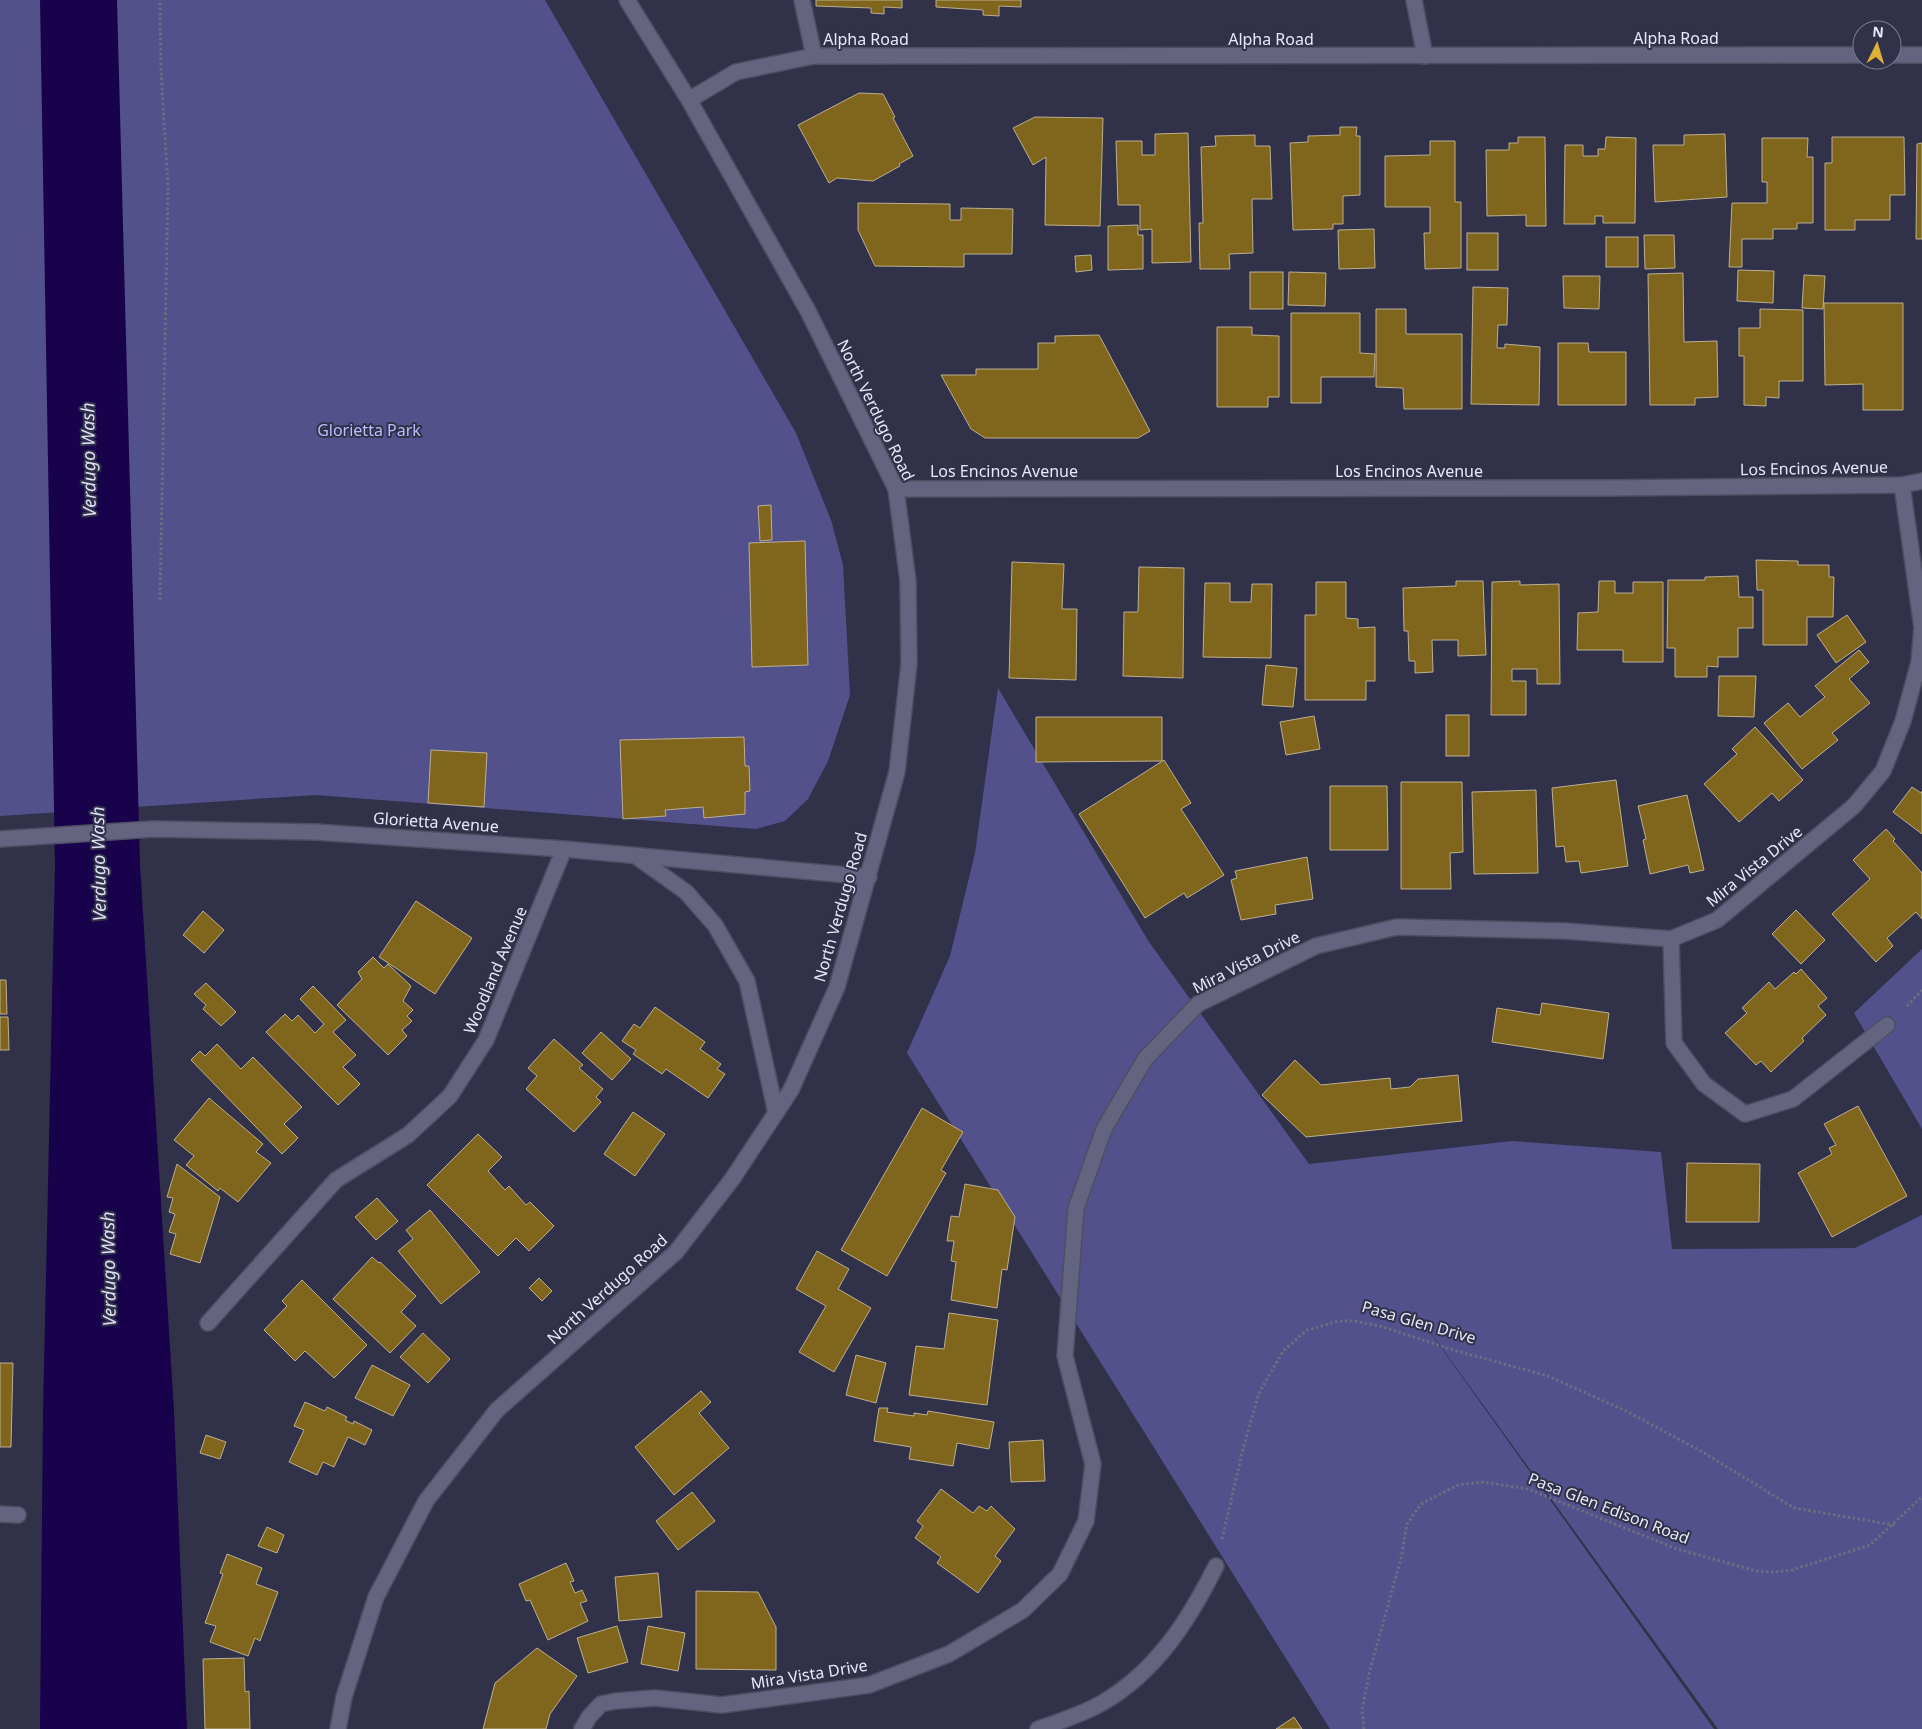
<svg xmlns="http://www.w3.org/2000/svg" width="1922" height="1729" font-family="'Noto Sans',sans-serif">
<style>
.green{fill:#52518c}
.water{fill:#17024b}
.building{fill:#80661c;stroke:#bcaf91}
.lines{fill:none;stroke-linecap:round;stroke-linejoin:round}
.lane-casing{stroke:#4e4e63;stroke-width:18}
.street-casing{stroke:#4e4e63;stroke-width:18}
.secondary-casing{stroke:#4e4e63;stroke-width:18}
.path{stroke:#6c6c82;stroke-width:3;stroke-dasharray:2.5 2.5;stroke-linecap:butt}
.lane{stroke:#646480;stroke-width:15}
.street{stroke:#646480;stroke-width:15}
.secondary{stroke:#646480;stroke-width:15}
.labels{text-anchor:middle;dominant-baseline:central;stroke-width:4;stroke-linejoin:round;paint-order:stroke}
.street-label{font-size:16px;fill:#e6e7f7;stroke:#31314a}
.park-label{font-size:16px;fill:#bbbdfc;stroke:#31314a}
.water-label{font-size:18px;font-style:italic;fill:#dfe0f6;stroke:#31314a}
</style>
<rect width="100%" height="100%" fill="#31314a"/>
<g class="green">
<polygon points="0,0 545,0 796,433 831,520 843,565 850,695 828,761 808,799 785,821 756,829 316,795 0,816"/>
<polygon points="998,688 1149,942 1309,1164 1512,1141 1661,1152 1672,1249 1855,1248 1922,1215 1922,1729 1718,1729 1397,1286 1714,1729 1330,1729 907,1053 950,956 975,853"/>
<polygon points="1922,949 1922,1129 1854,1013"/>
</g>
<polygon class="water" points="40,0 117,0 140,865 174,1411 187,1729 40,1729 43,1413 55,865"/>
<g class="building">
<polygon points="816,0 902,0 902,8 884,7 884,14 871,13 871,8 816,6"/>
<polygon points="936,0 1021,0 1021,7 999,6 999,16 983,15 983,10 936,7"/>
<polygon points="859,93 883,94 895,117 893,118 913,156 899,164 900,166 873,181 837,178 829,183 798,125"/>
<polygon points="1035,117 1103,118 1100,226 1045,225 1046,157 1033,165 1013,128"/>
<polygon points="1340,127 1357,127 1356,136 1360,136 1360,195 1343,196 1343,224 1333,224 1333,229 1293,230 1290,143 1308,142 1308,136 1340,135"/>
<polygon points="1188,133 1191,262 1152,263 1152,229 1140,230 1140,205 1118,205 1116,141 1142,141 1142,155 1155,155 1155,134"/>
<polygon points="1725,134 1727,197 1655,202 1653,145 1684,145 1684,135"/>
<polygon points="1255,135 1255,146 1270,146 1272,199 1252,199 1253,253 1229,254 1230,269 1200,269 1199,223 1203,223 1201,147 1216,146 1215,136"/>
<polygon points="1518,137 1545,137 1546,226 1526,226 1526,215 1487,216 1486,150 1509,150 1509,143 1518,143"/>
<polygon points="1606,137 1636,138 1635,223 1603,223 1603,216 1595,216 1595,224 1564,224 1565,145 1583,145 1583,156 1598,156 1598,149 1605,149"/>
<polygon points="1832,137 1904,137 1905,195 1890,195 1890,220 1855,220 1855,230 1825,230 1825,163 1832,163"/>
<polygon points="1762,138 1808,138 1807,157 1813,157 1813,223 1797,223 1797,229 1773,229 1773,239 1742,239 1742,267 1729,267 1732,203 1767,203 1767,182 1762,182"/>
<polygon points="1430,141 1455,141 1455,202 1461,202 1461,268 1425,269 1424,233 1430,233 1430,207 1385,207 1385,156 1430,155"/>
<polygon points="1922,143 1922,239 1916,239 1917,144"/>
<polygon points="858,203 950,204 950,220 961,220 961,208 1013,209 1012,254 964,254 964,267 875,266 858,230"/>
<polygon points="1138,225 1138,235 1143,235 1143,269 1108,270 1108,226"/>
<polygon points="1374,229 1375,268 1339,269 1338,230"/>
<rect x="1467" y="233" width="31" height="37"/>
<polygon points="1644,235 1674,235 1675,268 1645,269"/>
<rect x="1606" y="237" width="32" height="30"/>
<polygon points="1091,255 1092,270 1076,272 1075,256"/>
<polygon points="1738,270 1774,271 1773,303 1737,301"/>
<rect x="1250" y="272" width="33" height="37"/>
<polygon points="1289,272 1326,273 1325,306 1288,305"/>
<polygon points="1683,273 1684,342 1717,341 1718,397 1695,398 1695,405 1650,405 1648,274"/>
<polygon points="1804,275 1825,276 1823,309 1802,308"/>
<polygon points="1563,276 1600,276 1599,309 1564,308"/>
<polygon points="1473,287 1508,288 1507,325 1498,325 1497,348 1505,348 1505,344 1540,347 1539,405 1471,404"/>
<polygon points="1824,303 1903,303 1903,410 1863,410 1863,384 1825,385"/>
<polygon points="1376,309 1406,309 1406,334 1462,334 1462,409 1404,409 1403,388 1376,387"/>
<polygon points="1760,309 1803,310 1803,381 1779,381 1779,398 1766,397 1766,406 1744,405 1744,356 1739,356 1739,328 1760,328"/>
<polygon points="1291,313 1360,313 1360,353 1375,354 1374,377 1321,377 1321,403 1291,403"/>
<polygon points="1217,327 1252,327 1252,335 1279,336 1279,397 1268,397 1268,407 1217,407"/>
<polygon points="1099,335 1150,431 1138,438 985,438 971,429 941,375 976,375 976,369 1038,369 1038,343 1055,343 1055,336"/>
<polygon points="1558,343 1588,343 1589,352 1626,352 1626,405 1558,405"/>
<polygon points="771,505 772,540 760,541 758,506"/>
<polygon points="805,541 808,665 752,667 749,543"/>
<polygon points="1756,560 1798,561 1798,565 1829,565 1829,577 1834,577 1833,617 1807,617 1807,645 1763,645 1763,590 1757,590"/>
<polygon points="1012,562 1064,564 1062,609 1077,609 1076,680 1009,678"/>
<polygon points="1139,567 1184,568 1183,678 1123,676 1124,612 1138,612"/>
<polygon points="1738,576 1739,597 1753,597 1753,628 1738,628 1738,657 1718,657 1718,667 1707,666 1707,677 1675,677 1675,648 1667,648 1668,580 1705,580 1705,577"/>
<polygon points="1456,581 1483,581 1486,655 1458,656 1458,640 1432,640 1433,672 1415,673 1415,661 1409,661 1408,631 1404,631 1403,588 1456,586"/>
<polygon points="1520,581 1520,585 1559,584 1560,684 1537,684 1537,669 1512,669 1512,681 1526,681 1526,715 1491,715 1492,582"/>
<polygon points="1599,581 1615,581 1615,593 1633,593 1633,582 1663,582 1663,662 1623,662 1623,650 1577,650 1578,613 1598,612"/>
<polygon points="1316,582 1346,582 1346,618 1358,619 1358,628 1375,627 1375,681 1366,681 1366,700 1305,700 1305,615 1316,615"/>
<polygon points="1205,583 1230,583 1230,602 1251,602 1252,584 1272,584 1271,658 1203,657"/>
<polygon points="1847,615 1866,642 1836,663 1817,635"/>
<polygon points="1859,650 1869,662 1849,679 1870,703 1832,733 1838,740 1802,769 1764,723 1788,703 1800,717 1825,697 1815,686"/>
<polygon points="1266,665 1297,668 1293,707 1262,705"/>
<polygon points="1719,676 1756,676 1754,717 1718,716"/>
<rect x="1446" y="715" width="23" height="41"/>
<polygon points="1314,716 1320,749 1286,755 1280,722"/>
<polygon points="1036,717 1162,717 1162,761 1036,762"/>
<polygon points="1755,727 1803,780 1779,801 1772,793 1739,822 1704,784 1737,754 1732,749"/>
<polygon points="744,737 745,766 749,766 750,791 745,792 745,814 704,818 703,807 665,810 666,816 623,819 620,740"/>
<polygon points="431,750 487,753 484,807 428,803"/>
<polygon points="1164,760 1191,803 1181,809 1224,875 1187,898 1184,893 1145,918 1079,814"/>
<polygon points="1616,780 1628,866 1581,873 1579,861 1566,862 1564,846 1556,847 1552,788"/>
<polygon points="1401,782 1462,782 1463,852 1450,853 1451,889 1401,889"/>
<polygon points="1330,786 1387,786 1388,850 1330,850"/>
<polygon points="1912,787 1921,793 1922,791 1922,834 1893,812"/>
<polygon points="1536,790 1538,873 1474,874 1472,792"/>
<polygon points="1687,795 1704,870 1690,873 1688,865 1650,874 1643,840 1646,839 1638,806"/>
<polygon points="1886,829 1895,839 1893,841 1922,873 1922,919 1916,912 1887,938 1893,946 1876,962 1832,914 1870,879 1853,860"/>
<polygon points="1307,857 1313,899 1275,905 1276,914 1241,920 1231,880 1237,878 1235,871"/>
<polygon points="416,901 472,938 435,994 379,957"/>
<polygon points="1796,910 1825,940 1801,964 1772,934"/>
<polygon points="203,911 224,930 204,953 183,935"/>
<polygon points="373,957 384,968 388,964 411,986 403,1001 413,1010 407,1016 412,1021 402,1030 407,1036 388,1055 337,1005 362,979 358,972"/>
<polygon points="1801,969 1827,998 1818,1006 1826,1015 1802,1038 1804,1041 1771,1072 1761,1061 1756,1065 1725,1033 1747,1013 1742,1008 1769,982 1775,989 1794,972 1796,974"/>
<polygon points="0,980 6,980 7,1014 0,1014"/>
<polygon points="206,983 236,1012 221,1026 203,1009 206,1005 194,994"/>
<polygon points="313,986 346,1020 333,1032 356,1055 343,1067 360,1084 338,1105 266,1032 285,1014 292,1021 298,1015 315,1033 324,1024 300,999"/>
<polygon points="1542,1003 1609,1013 1603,1059 1492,1042 1497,1008 1540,1015"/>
<polygon points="655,1007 705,1042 700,1049 721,1064 717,1069 725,1074 708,1098 666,1069 662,1074 633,1054 636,1050 622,1041 634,1024 640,1028"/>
<polygon points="0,1017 8,1017 9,1050 0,1050"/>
<polygon points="601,1032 631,1059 612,1080 582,1053"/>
<polygon points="554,1039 583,1065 579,1068 603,1089 596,1097 601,1102 574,1132 526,1089 537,1076 528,1068"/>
<polygon points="217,1044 241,1069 253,1057 302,1107 284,1124 298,1138 282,1154 191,1060 200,1051 205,1056"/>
<polygon points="1295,1060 1321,1085 1390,1078 1391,1089 1410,1087 1418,1079 1458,1075 1462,1121 1306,1137 1262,1095"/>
<polygon points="209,1098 263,1144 256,1152 271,1163 238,1202 220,1188 218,1191 186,1165 194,1156 174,1140"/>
<polygon points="1858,1106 1907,1196 1832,1237 1798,1173 1832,1154 1829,1148 1836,1145 1824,1124"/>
<polygon points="922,1108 963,1132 941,1170 946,1173 887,1276 841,1250"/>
<polygon points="633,1112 665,1134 635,1176 604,1154"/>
<polygon points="478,1134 502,1157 488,1171 505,1190 509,1186 526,1205 530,1202 554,1226 529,1251 516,1238 498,1256 427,1185"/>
<polygon points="1687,1163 1760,1164 1759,1222 1686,1222"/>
<polygon points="177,1164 220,1197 200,1263 170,1254 176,1234 169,1232 175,1214 169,1212 173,1198 167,1197"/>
<polygon points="965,1184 998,1190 1015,1217 1007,1270 1002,1269 997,1308 951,1300 956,1262 951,1261 954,1241 947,1241 951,1216 959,1217"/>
<polygon points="377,1198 398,1221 376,1240 355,1217"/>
<polygon points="430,1210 480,1272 441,1304 398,1251 413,1239 406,1230"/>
<polygon points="817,1251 849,1269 838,1289 871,1308 834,1372 799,1352 826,1306 796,1289"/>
<polygon points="372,1257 379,1263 380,1262 416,1296 401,1312 416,1326 390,1353 333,1299"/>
<polygon points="539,1278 552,1291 542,1301 529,1288"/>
<polygon points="302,1280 367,1345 334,1378 305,1351 295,1361 264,1330 287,1306 282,1301"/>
<polygon points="949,1313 998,1320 987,1405 909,1395 916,1346 944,1349"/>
<polygon points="423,1333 450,1359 428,1383 400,1357"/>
<polygon points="856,1355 886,1363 876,1403 846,1395"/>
<polygon points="0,1363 13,1363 11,1447 0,1447"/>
<polygon points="372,1365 410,1385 393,1416 355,1398"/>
<polygon points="701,1391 711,1402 699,1413 729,1448 674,1495 635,1447"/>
<polygon points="305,1402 325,1411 327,1407 347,1417 345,1420 353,1424 354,1421 372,1430 365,1445 348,1437 334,1467 323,1462 317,1475 289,1462 304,1430 294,1426"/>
<polygon points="879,1408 888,1408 887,1412 914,1416 914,1413 927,1415 928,1411 994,1422 989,1449 957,1443 953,1466 909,1459 911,1447 874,1441"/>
<polygon points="206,1435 226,1442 220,1459 200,1453"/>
<polygon points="1043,1440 1045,1481 1011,1482 1009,1442"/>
<polygon points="941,1489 973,1513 979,1506 987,1511 991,1506 1015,1529 995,1556 1001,1561 978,1593 937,1563 941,1557 915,1538 923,1526 917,1521"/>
<polygon points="692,1492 715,1521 678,1550 656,1521"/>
<polygon points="267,1527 284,1535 277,1553 258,1546"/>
<polygon points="227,1554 262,1568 256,1584 278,1592 260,1641 255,1638 248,1656 210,1642 216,1626 205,1623 223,1574 220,1573"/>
<polygon points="566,1563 574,1581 570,1582 575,1593 582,1590 587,1601 580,1603 588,1621 548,1640 530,1600 526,1601 519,1584"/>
<polygon points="658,1573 662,1617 619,1621 615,1577"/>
<polygon points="696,1591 758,1592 776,1627 776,1670 696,1669"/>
<polygon points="617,1626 628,1662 588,1673 577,1638"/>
<polygon points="648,1626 685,1633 678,1671 641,1664"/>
<polygon points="537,1648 577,1676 550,1714 546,1729 483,1729 495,1683"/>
<polygon points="244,1658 245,1692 249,1691 250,1729 205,1729 203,1659"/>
<polygon points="1294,1717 1302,1729 1276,1729"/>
</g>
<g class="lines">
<g class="lane-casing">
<polyline id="lane" points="802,0 814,56"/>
</g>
<g class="street-casing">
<g id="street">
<polyline points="1414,0 1425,56"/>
<polyline points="1892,55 1922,55"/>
<polyline points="689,100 736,72 814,56 1862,55"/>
<polyline points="896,489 1605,488 1902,485 1922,481"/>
<polyline points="0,839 154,829 315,832 564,849 869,877"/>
<polyline points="637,857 686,892 715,925 747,981 776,1113"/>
<polyline points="1671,939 1674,1043 1704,1084 1745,1114 1793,1099 1887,1025"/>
<polyline points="208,1323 336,1180 408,1135 450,1096 486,1040 564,849"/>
<polyline points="0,1514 18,1515"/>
<polyline points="582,1729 589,1717 601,1704 616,1701 655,1698 722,1705 869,1685 949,1654 1023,1610 1060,1574 1086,1521 1093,1464 1065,1356 1076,1208 1104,1129 1145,1059 1198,1004 1316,946 1397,927 1565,931 1671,939 1717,920 1854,806 1883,771 1903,721 1919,662 1922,628 1902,485"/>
<path d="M1038,1729C1059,1722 1083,1714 1102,1703C1156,1672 1189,1620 1216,1566"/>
</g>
</g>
<g class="secondary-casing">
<polyline id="secondary" points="338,1729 344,1697 376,1597 426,1501 497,1410 676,1252 733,1178 791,1090 837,987 897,772 909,664 908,581 896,489 808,311 689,100 627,0"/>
</g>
<g class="path">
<polyline points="160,600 168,188 161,70 160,0"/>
<polyline points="1907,1006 1922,990"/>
<polyline points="1222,1539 1243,1449 1259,1393 1283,1351 1307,1330 1339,1321 1353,1321 1380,1326 1453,1350 1548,1376 1624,1410 1701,1451 1794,1508 1894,1525"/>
<polyline points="1364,1729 1362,1710 1370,1670 1401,1558 1407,1524 1421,1504 1458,1485 1482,1482 1528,1489 1677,1549 1756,1571 1775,1572 1792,1570 1870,1545 1922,1497"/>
</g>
<use href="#lane" class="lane"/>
<use href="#street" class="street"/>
<use href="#secondary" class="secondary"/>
</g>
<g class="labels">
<g class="street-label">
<text x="1676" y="38">Alpha Road</text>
<text x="866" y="39">Alpha Road</text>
<text x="1271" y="39">Alpha Road</text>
<text transform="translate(876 410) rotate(64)">North Verdugo Road</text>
<text transform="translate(1814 468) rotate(-1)">Los Encinos Avenue</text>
<text x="1004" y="471">Los Encinos Avenue</text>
<text x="1409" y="471">Los Encinos Avenue</text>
<text transform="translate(436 822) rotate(4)">Glorietta Avenue</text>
<text transform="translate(1754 866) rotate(-39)">Mira Vista Drive</text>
<text transform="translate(840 907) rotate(-74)">North Verdugo Road</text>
<text transform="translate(1246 962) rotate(-27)">Mira Vista Drive</text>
<text transform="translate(495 970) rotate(-67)">Woodland Avenue</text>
<text transform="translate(607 1289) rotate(-42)">North Verdugo Road</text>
<text transform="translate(1419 1322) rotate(16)">Pasa Glen Drive</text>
<text transform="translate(1609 1508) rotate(21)">Pasa Glen Edison Road</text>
<text transform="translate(809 1674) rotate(-9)">Mira Vista Drive</text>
</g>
<g class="park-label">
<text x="369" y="430">Glorietta Park</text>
</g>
<g class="water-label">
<text transform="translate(88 460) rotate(-91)">Verdugo Wash</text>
<text transform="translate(98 864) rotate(-91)">Verdugo Wash</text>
<text transform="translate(108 1269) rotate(-91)">Verdugo Wash</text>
</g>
</g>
<g transform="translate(1877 45) rotate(5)"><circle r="24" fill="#31314a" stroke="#797a8f"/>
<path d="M0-4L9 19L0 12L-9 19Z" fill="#ddb133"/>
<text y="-8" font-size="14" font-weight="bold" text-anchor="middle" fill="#e6e7f7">N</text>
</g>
</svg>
